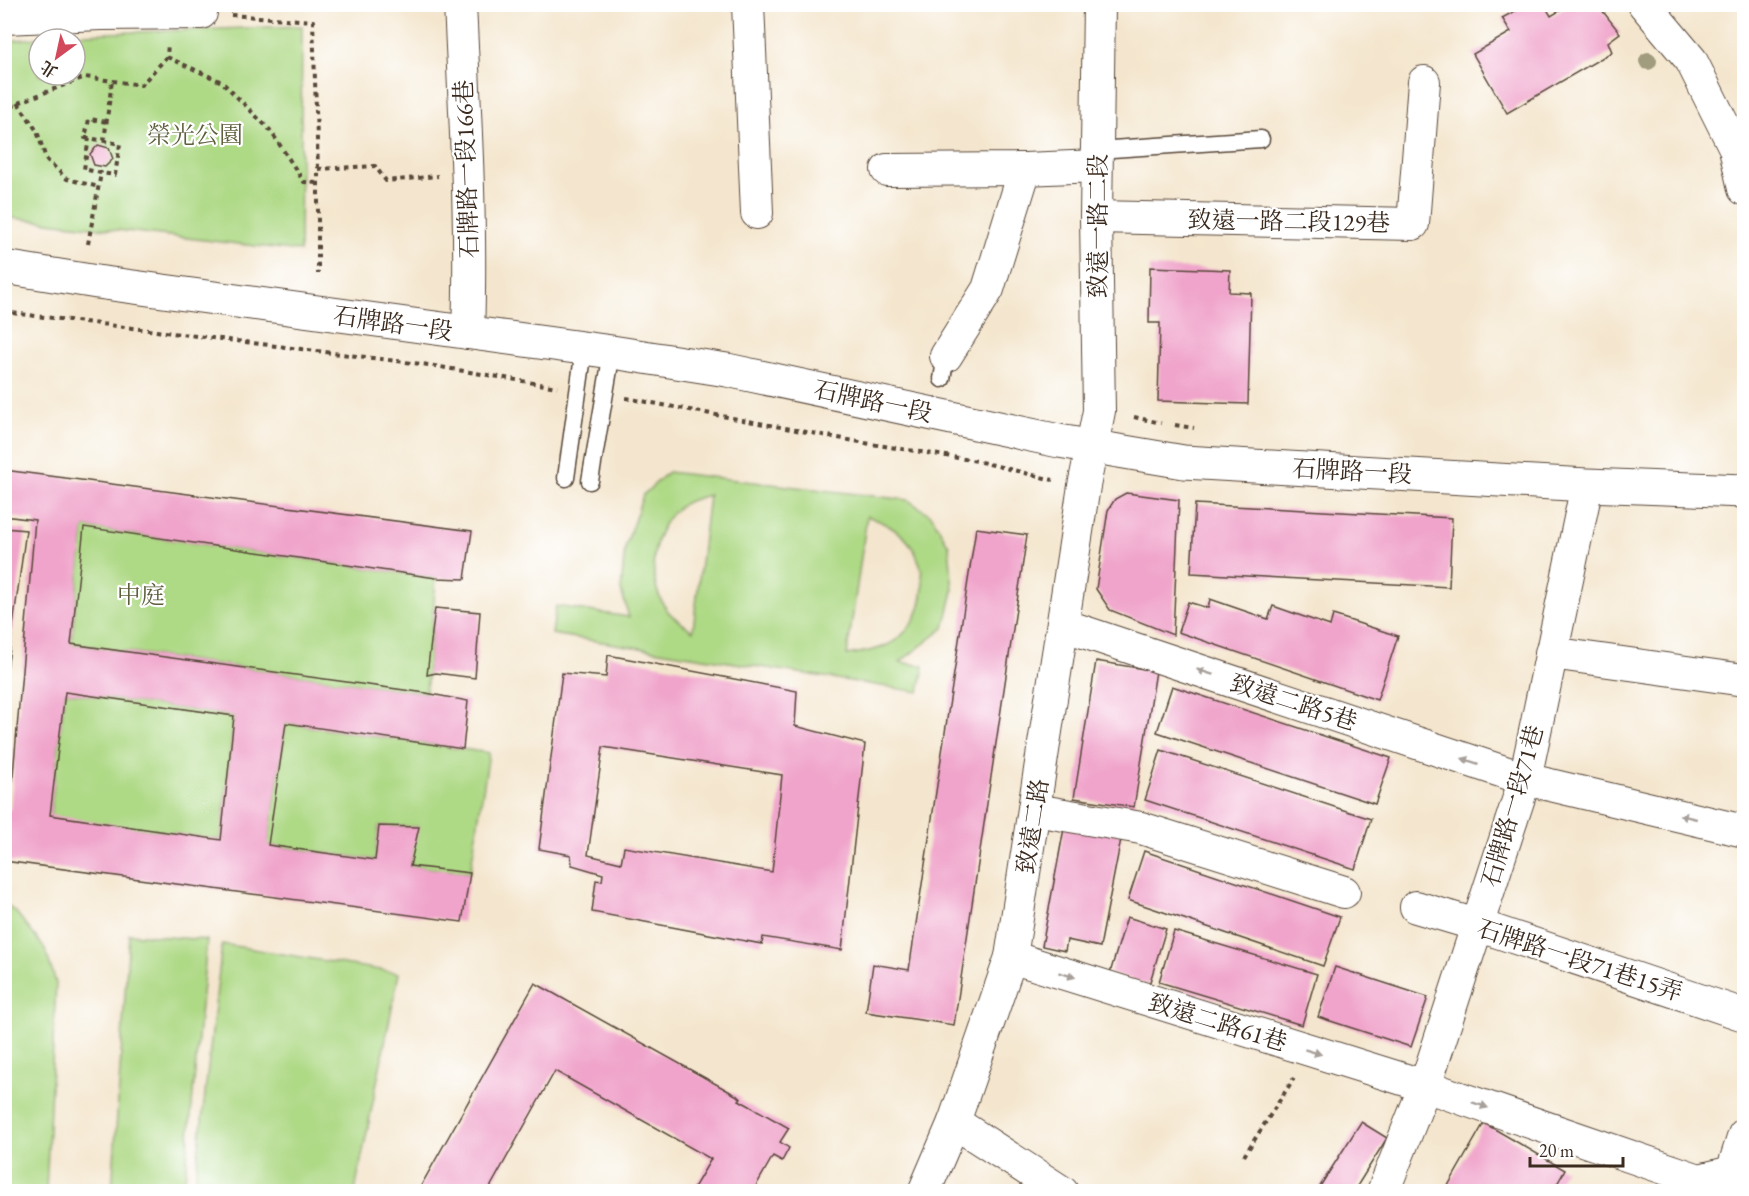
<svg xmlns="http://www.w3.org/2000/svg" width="1749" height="1196" font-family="'EB Garamond','Noto Serif TC',serif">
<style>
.green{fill:#aed985;stroke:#748252;stroke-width:1.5;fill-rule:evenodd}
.building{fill:#f0a4cb;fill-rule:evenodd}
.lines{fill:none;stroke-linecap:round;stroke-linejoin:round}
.service-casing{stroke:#574638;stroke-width:19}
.minor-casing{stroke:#574638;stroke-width:34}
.tertiary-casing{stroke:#574638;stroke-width:35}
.path{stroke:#574638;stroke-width:4;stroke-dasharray:4.5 4.5;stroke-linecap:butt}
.service{stroke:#fff;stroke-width:16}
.minor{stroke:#fff;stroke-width:32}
.tertiary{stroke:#fff;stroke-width:33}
.tree{fill:#a29c7e}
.oneway{fill:#a79f9a}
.labels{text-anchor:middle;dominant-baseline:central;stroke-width:4.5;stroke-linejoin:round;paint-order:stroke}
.park-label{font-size:24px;fill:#5e5f3d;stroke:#fff}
.street-label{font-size:24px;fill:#3b2a1e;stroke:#fff}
</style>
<rect width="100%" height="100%" fill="#fff"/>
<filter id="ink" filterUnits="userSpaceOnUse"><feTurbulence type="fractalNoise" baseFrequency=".0167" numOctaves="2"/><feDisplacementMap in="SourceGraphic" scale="12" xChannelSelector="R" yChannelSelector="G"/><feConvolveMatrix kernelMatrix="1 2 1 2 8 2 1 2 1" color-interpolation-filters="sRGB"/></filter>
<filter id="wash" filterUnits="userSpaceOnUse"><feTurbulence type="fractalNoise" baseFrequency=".008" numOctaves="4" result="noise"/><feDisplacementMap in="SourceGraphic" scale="24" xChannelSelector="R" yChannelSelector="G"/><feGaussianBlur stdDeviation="1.35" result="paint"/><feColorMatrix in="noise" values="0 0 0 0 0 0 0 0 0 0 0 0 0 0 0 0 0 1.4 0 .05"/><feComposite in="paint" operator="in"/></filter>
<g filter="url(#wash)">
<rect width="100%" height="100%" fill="#f4e6ce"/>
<g class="green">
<path d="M302,26L300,251L5,217V41L82,34ZM39,39H75V75H39Z"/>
<path d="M668,472L908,500L932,516L949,546L953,591L944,628L900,662L924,666L919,692L552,634L556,606L629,617L621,590L625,548L643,495ZM709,495L693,630V631C685,625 673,618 667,610C645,580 650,527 682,505C689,500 701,497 709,495ZM867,516C881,521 901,531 910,544C929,571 927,610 903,634C889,649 867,652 847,655Z"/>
<polygon points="84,527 436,578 426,693 71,644"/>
<polygon points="65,692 234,716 221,840 50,816"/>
<polygon points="286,723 489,753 470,873 410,866 418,827 379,826 375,860 268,845"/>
<polygon points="4,904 15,911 45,949 56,983 46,1191 5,1191"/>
<polygon points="129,934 207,940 184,1191 112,1191"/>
<polygon points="222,944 399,973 355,1191 194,1191"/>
</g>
<g id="blocks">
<g class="building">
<polygon points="1528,4 1544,4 1551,16 1571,4 1597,4 1620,33 1608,42 1612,52 1507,113 1473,54 1511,32 1502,18"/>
<polygon points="98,145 109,148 113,159 105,167 94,165 90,154"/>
<polygon points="1150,267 1230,270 1229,292 1251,293 1248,404 1158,401 1160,323 1149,323"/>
<path d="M4,470L472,531L465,579L436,578L84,527L71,644L426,693L468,701L463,749L286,723L268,845L375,860L379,826L419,827L410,866L470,873L462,922L4,861V809L10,810L35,520L4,516ZM65,692L234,716L221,840L50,815Z"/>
<polygon points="1126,493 1179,500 1173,635 1110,610 1096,589 1108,510 1115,499"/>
<polygon points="1195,504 1452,518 1449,587 1191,573"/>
<polygon points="4,528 26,530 6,677 4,676"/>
<polygon points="976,528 1027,535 954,1025 866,1012 873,964 909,970"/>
<polygon points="1210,599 1268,619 1273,606 1330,626 1333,615 1398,636 1377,700 1178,632 1188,602 1208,608"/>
<polygon points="435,608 480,612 475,678 436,673 427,675"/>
<path d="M608,655L797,691L795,726L865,744L842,950L763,937L762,944L592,912L596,880L602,881L603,874L572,865L571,855L539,849L562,673L606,677ZM603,747L782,775L772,872L624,847L621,863L588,855Z"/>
<polygon points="1096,661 1156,671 1134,807 1074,798"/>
<polygon points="1172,686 1391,758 1375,804 1157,732"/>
<polygon points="1161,750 1371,819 1355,869 1145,800"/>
<polygon points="1065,823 1122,834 1100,947 1067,940 1065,951 1042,946"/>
<polygon points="1144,851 1340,917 1323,966 1128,900"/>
<polygon points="1127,917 1166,929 1149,985 1110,973"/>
<polygon points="1174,931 1317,974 1302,1025 1159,982"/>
<polygon points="1335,967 1428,997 1411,1047 1318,1017"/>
<polygon points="535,983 741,1098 739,1100 789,1128 780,1142 789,1148 782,1161 773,1156 753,1191 692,1191 711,1159 555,1071 488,1191 418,1191"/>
<polygon points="1361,1122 1387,1138 1354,1191 1317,1191"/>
<polygon points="1484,1123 1565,1170 1553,1191 1445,1191"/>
</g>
</g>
</g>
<g filter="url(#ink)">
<use href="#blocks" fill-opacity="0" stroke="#574638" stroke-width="1.5"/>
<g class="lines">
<g class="service-casing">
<g id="service">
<polyline points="1097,150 1261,139"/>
<polyline points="942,379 946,356"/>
<polyline points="566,478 584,349"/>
<polyline points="590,481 612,352"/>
</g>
</g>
<g class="minor-casing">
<g id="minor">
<path d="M460,4C465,114 472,224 468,333"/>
<polyline points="748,4 757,213"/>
<polyline points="1644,4 1691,60 1735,148 1744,189"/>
<polyline points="4,18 101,14 201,13 201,4"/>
<polyline points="887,170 1025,169 1096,166"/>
<polyline points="1096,217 1413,224 1424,82"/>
<polyline points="946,356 988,289 1025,169"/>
<polyline points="1063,625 1525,779 1744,831"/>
<polyline points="1551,653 1744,680"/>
<polyline points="1035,810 1141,828 1344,892"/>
<polyline points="1416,907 1477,925 1744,1015"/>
<polyline points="1011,957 1425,1086 1699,1180 1732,1172 1744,1177"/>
<polyline points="954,1122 1062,1192"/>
<polyline points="1732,1172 1744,1135"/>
<polyline points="924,1192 954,1122 1011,957 1084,486 1099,411 1096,217 1099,4"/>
<polyline points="1383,1192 1425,1086 1525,779 1587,485"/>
</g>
</g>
<g class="tertiary-casing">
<polyline id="tertiary" points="4,267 97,282 612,352 727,370 1059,441 1184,462 1587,485 1744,491"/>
</g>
<g class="path">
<polyline points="231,15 313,21 318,169 318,274"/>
<polyline points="167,57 222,82 270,130 304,182 317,183"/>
<polyline points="18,103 37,131 46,159 67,179 99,187"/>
<polyline points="4,113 18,103 85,77 141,85 167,57 168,43"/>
<polyline points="89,138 85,138 89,119 107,122"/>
<polyline points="104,141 112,81"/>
<polyline points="318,169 375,166 386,181 438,176"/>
<polyline points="88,244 101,173 84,169 89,138 120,144 115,175 101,173"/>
<polyline points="4,312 429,365 557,387"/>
<polyline points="626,398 865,443 977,461 1053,480"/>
<polyline points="1134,417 1161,423"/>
<polyline points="1175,425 1194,428"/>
<polyline points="1244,1156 1294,1078"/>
</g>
<use href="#service" class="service"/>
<use href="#minor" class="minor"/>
<use href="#tertiary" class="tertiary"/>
</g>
<circle class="tree" cx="1648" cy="61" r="9"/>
<defs><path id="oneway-solid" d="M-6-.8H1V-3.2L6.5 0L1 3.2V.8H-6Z" transform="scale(1.5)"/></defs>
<g class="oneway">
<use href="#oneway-solid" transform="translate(1205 672) rotate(-162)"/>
<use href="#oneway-solid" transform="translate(1470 761) rotate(-162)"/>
<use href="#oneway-solid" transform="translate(1688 817) rotate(-167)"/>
<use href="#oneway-solid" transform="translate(1067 975) rotate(17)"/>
<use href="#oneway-solid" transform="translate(1313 1052) rotate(17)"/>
<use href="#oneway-solid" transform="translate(1480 1105) rotate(19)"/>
</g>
</g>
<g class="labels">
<g class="park-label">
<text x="195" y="134">榮光公園</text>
<text x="141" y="594">中庭</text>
</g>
<g class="street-label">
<text transform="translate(466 169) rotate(-92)">石牌路一段166巷</text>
<text transform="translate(1289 221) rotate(1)">致遠一路二段129巷</text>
<text transform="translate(1097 226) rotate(-90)">致遠一路二段</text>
<text transform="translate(393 323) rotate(8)">石牌路一段</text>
<text transform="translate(873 401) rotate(12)">石牌路一段</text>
<text transform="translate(1352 471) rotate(3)">石牌路一段</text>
<text transform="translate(1294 702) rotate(18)">致遠二路5巷</text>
<text transform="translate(1512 806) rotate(-74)">石牌路一段71巷</text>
<text transform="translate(1032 826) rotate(-81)">致遠二路</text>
<text transform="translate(1580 960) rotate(18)">石牌路一段71巷15弄</text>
<text transform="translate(1218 1022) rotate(17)">致遠二路61巷</text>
</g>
</g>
<rect width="1749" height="1196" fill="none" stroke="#fff" stroke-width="24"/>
<g transform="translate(57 57) rotate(213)"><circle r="28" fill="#ffffff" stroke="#b1aaa5" stroke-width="1.5"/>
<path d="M0-4.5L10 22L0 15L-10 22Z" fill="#d1495b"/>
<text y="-9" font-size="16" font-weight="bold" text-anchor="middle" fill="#3b2a1e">北</text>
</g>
<path d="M1530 1157v9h93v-9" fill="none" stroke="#3b2a1e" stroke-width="3"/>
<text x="1539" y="1157" font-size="18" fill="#3b2a1e" stroke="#ffffff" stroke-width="4.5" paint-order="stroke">20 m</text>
</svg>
